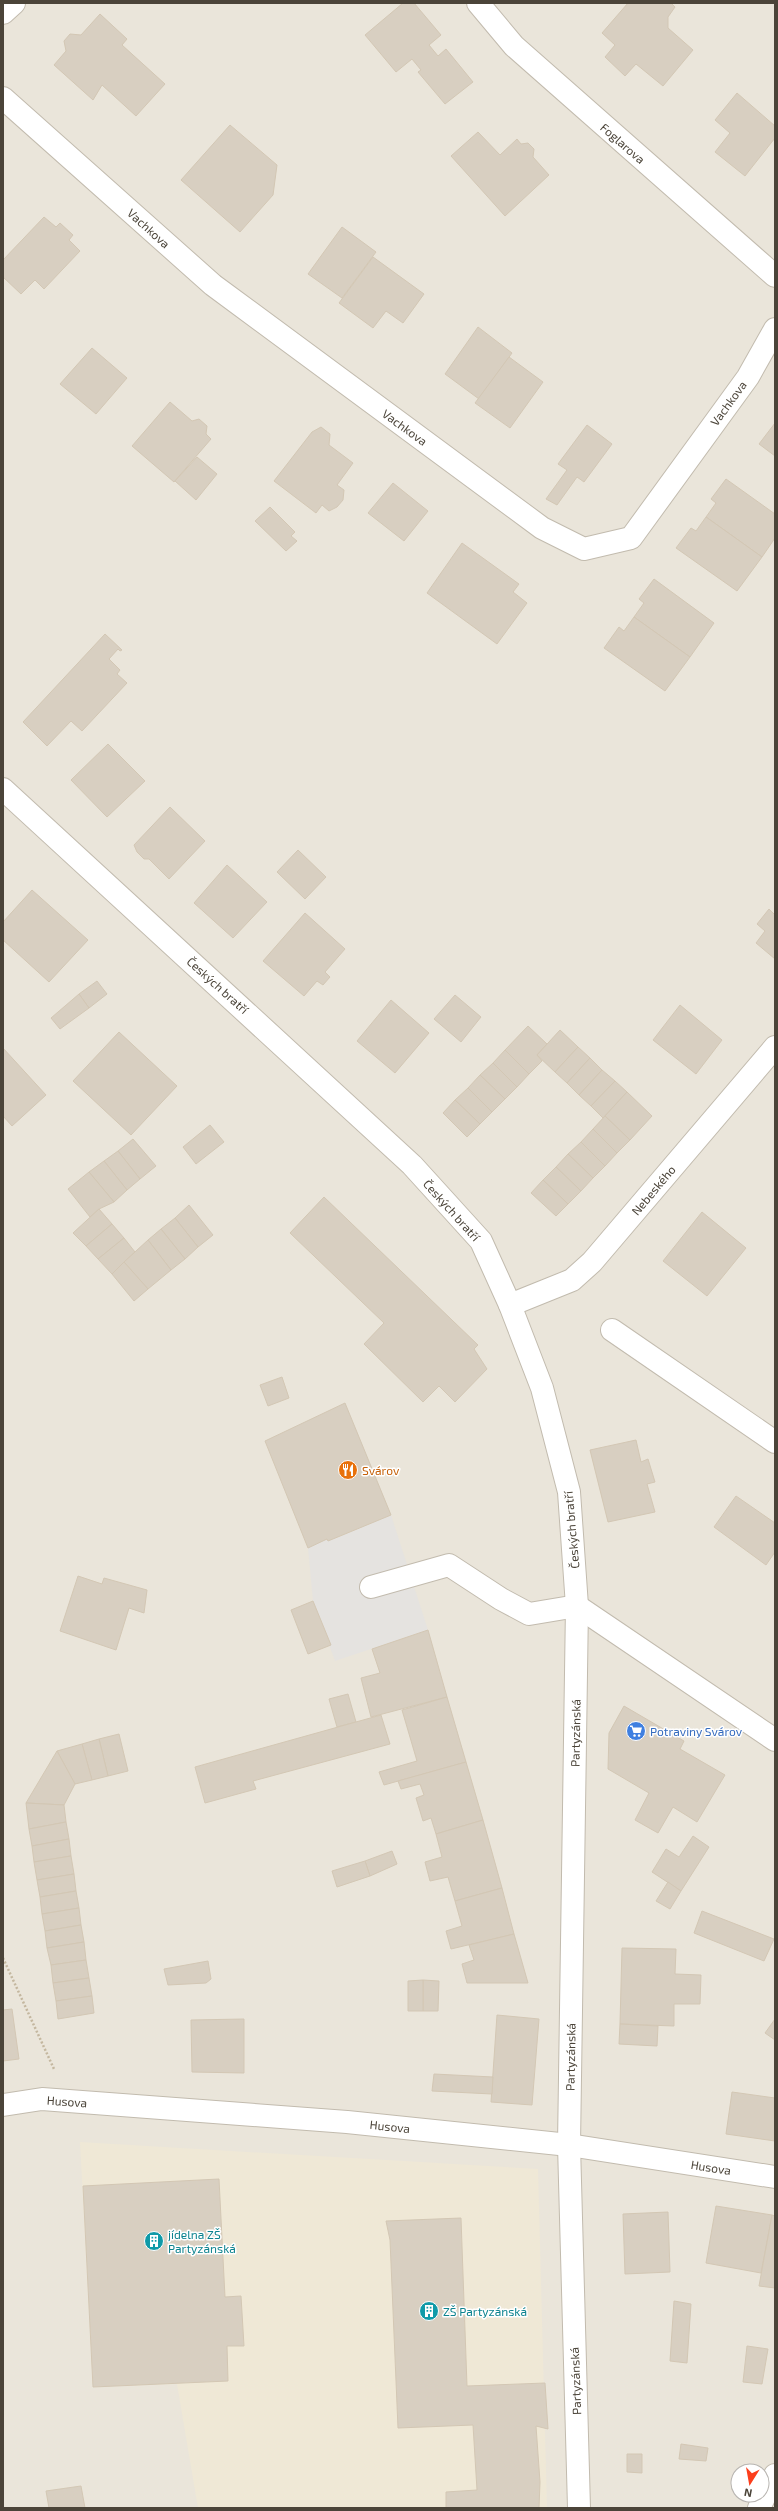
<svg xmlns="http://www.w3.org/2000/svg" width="778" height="2511" font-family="'Exo 2',sans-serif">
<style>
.residential{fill:#eae5da;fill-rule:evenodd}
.education{fill:#efe8d6}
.parking{fill:#e5e3e0}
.building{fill:#d8cfc1;stroke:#d3c7b4}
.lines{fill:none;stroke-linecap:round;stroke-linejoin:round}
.lane-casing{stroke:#c2bbae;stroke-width:24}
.street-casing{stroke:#c2bbae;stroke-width:24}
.path{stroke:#c4b79f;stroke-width:2.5;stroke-dasharray:2 2;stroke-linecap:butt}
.lane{stroke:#fff;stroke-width:22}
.street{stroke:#fff;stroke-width:22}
.labels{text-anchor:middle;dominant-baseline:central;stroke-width:3;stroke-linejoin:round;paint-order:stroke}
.street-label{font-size:12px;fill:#4b4439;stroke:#fff}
.food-label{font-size:12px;fill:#c56008;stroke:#fff;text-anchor:start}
.shop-label{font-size:12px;fill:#366cbe;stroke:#fff;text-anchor:start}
.culture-label{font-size:12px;fill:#0d838f;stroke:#fff;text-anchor:start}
</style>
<rect width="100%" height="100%" fill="#f6f3ec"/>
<path class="residential" d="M3,3H775V2508H3ZM738,2471H762V2495H738Z"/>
<polygon class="education" points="80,2142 538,2169 547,2508 198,2508 177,2384 93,2387"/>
<polygon class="parking" points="391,1515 428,1630 335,1661 313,1601 308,1548 327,1539 329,1541"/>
<g class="building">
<polygon points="403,3 414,3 441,35 429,45 438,56 446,49 473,82 445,104 418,72 421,70 412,59 396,72 365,35"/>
<polygon points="628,3 671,3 675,7 668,17 668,28 693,50 663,86 636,64 625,76 605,57 615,45 602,33"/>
<polygon points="100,14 127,39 122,45 165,84 136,116 102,85 93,100 54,65 66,51 64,41 70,34 81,35"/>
<polygon points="737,93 775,126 775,138 745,176 715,152 730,133 715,120"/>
<polygon points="230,125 277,165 273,195 240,232 181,180"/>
<polygon points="478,132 500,155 517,139 521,144 528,143 534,149 533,157 549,175 505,216 451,156"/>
<polygon points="44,217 56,227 60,223 73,235 69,240 80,251 44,289 35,280 21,294 3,277 3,260"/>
<polygon points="342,227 376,252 342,298 308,274"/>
<polygon points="373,257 424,294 403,323 386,311 373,328 339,303"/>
<polygon points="478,327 512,353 479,399 445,374"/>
<polygon points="92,348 127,378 96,414 60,384"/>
<polygon points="509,357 543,382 510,428 475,403"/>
<polygon points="170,402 192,421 199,419 207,426 206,434 211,439 174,482 132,446"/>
<polygon points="775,423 775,456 759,444"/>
<polygon points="587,425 612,444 584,482 577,477 557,505 546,499 567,470 558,464"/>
<polygon points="321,427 330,434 329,445 353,463 337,485 344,490 343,500 337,507 329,511 322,505 316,513 274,481 312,432"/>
<polygon points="197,457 217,474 196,500 175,481"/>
<polygon points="726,479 775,514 775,538 762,557 706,517 716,503 711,499"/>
<polygon points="393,483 428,511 404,541 368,513"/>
<polygon points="270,507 295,532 291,536 297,541 286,551 255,521"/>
<polygon points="706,517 762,557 737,591 676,548 691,528 696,531"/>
<polygon points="462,543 519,584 513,592 527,603 497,644 427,593"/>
<polygon points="654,579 714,623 690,657 634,617 644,603 639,599"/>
<polygon points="634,617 690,657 665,691 604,648 619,627 624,631"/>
<polygon points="105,634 122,650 120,651 118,649 109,659 120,670 117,674 127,683 82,731 71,721 47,746 23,722"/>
<polygon points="108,744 145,781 107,817 71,780"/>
<polygon points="170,807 205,841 169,879 149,859 144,859 137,852 134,845"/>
<polygon points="298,850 326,877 305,899 277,872"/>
<polygon points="227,865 267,902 233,938 194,903"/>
<polygon points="32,890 88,940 49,982 3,940 3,922"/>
<polygon points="769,909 775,915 775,959 756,943 765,931 757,924"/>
<polygon points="305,913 345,949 325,972 330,977 323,985 317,981 304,996 263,961"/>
<polygon points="97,981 107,994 89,1008 79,994"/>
<polygon points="79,994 89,1008 60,1029 51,1018"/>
<polygon points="455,995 481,1017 461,1042 434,1019"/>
<polygon points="391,1000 429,1033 395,1073 357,1041"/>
<polygon points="680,1005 722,1040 696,1074 653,1040"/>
<polygon points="528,1026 547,1044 537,1055 542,1061 529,1074 505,1050"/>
<polygon points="560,1030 578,1047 555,1072 537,1055"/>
<polygon points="119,1032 177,1086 131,1135 73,1081"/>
<polygon points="578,1047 590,1058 567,1083 555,1072"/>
<polygon points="3,1048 46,1095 12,1126 3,1116"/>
<polygon points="505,1050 529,1074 517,1087 493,1063"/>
<polygon points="590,1058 602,1070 579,1095 567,1083"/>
<polygon points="493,1063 517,1087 505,1099 480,1075"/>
<polygon points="602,1070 615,1081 591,1106 579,1095"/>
<polygon points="480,1075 505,1099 492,1112 468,1088"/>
<polygon points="615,1081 627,1092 603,1118 591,1106"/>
<polygon points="468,1088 492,1112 480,1124 455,1100"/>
<polygon points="627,1092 652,1116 630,1140 605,1116"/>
<polygon points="455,1100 480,1124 467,1137 443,1113"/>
<polygon points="605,1116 630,1140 617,1153 593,1129"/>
<polygon points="210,1125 224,1142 196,1164 183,1147"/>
<polygon points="593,1129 617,1153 605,1166 581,1142"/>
<polygon points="133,1139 156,1166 140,1179 118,1151"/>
<polygon points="581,1142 605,1166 593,1178 568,1154"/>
<polygon points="118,1151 140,1179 127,1190 104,1161"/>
<polygon points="568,1154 593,1178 581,1191 556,1167"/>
<polygon points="104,1161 127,1190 114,1202 89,1172"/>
<polygon points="556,1167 581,1191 568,1204 543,1180"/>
<polygon points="89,1172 114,1202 99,1209 90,1217 68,1189"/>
<polygon points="543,1180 568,1204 556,1216 531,1193"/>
<polygon points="324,1197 478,1345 474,1349 487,1369 455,1402 439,1386 423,1402 364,1344 384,1323 290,1233"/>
<polygon points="189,1205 213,1235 198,1247 175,1218"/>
<polygon points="99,1209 112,1224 86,1246 73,1233"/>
<polygon points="702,1212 746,1248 707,1296 663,1261"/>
<polygon points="175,1218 198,1247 185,1259 161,1229"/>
<polygon points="112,1224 124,1238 98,1259 86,1246"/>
<polygon points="161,1229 185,1259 171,1270 148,1240"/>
<polygon points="124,1238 135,1252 112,1274 98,1259"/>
<polygon points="148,1240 171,1270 148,1289 124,1262"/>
<polygon points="124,1262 148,1289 134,1301 112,1274"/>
<polygon points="282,1377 289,1398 268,1406 260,1385"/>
<polygon points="345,1403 391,1515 328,1541 327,1539 308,1548 265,1441"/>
<polygon points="636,1440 641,1462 648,1459 655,1482 647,1484 655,1512 608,1522 590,1450"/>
<polygon points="736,1496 775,1523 775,1552 766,1565 714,1527"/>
<polygon points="78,1576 102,1584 104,1578 147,1590 144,1613 129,1608 116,1650 60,1631"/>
<polygon points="313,1601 331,1645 308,1654 291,1610"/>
<polygon points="428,1630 447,1697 371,1717 361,1678 380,1673 372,1649"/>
<polygon points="348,1694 356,1722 337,1727 329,1699"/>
<polygon points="447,1697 466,1762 384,1785 379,1772 417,1761 402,1710"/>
<polygon points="624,1706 684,1741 680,1749 725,1775 697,1822 673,1807 658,1833 635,1820 649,1793 608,1769 609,1733"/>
<polygon points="381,1715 390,1744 253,1781 256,1789 205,1803 195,1767"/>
<polygon points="119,1734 128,1771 108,1776 99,1739"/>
<polygon points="99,1739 108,1776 92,1780 82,1744"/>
<polygon points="82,1744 92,1780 75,1784 57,1751"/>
<polygon points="57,1751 75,1784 64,1805 26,1803"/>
<polygon points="466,1762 483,1820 436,1834 431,1818 423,1821 416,1798 424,1795 420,1784 401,1789 398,1781"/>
<polygon points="26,1803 64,1805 66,1822 29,1829"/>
<polygon points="483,1820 502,1888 455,1901 448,1877 430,1881 425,1862 442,1857 436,1834"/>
<polygon points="66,1822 69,1839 32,1846 29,1829"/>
<polygon points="693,1836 709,1847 681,1891 652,1872 666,1849 679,1857"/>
<polygon points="69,1839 71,1856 34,1862 32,1846"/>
<polygon points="392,1851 397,1864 370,1876 365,1861"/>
<polygon points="71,1856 74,1874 37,1880 34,1862"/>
<polygon points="365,1861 370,1876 337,1887 332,1871"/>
<polygon points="74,1874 76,1891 40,1897 37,1880"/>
<polygon points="668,1882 681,1891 670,1909 656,1901"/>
<polygon points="502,1888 514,1934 451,1949 446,1931 462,1926 455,1901"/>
<polygon points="76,1891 79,1908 42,1914 40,1897"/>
<polygon points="79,1908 81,1925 45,1931 42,1914"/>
<polygon points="702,1911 774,1939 764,1961 694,1933"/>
<polygon points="81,1925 84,1942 47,1948 45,1931"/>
<polygon points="514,1934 528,1983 467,1983 462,1964 474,1960 469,1945"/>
<polygon points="84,1942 86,1960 51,1965 47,1948"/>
<polygon points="622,1948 676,1949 675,1974 701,1975 700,2004 674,2004 674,2026 620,2024"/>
<polygon points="86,1960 89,1978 53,1983 51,1965"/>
<polygon points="208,1961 211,1979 206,1983 168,1985 164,1969"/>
<polygon points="89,1978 92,1996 56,2001 53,1983"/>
<polygon points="423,1980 439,1981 438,2011 423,2011"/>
<polygon points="423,1980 423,2011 408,2011 408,1981"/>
<polygon points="92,1996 94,2013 58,2019 56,2001"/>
<polygon points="12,2009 19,2059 3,2061 3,2010"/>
<polygon points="497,2015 539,2019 532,2105 491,2102"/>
<polygon points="244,2019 244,2073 192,2072 191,2020"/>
<polygon points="775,2019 775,2040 765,2033"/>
<polygon points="620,2024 658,2026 657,2046 619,2044"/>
<polygon points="434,2074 493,2077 492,2094 432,2091"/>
<polygon points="732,2092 775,2098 775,2141 726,2134"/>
<polygon points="219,2179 225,2297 241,2296 244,2346 227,2346 228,2381 93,2387 83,2186"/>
<polygon points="716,2206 772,2215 761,2273 706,2263"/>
<polygon points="668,2212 670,2272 625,2274 623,2214"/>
<polygon points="772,2215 775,2216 775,2288 759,2286"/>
<polygon points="461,2218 467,2386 545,2383 548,2429 536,2426 540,2482 539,2508 446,2508 446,2492 477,2490 473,2425 398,2428 390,2240 386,2221"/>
<polygon points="674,2301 691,2304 687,2363 670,2361"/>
<polygon points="747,2346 768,2349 762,2384 743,2382"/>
<polygon points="681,2444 708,2448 706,2461 679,2459"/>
<polygon points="627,2454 642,2454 642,2473 627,2472"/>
<polygon points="81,2486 85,2508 49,2508 46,2491"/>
</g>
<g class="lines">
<g class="lane-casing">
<polyline id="lane" points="371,1587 449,1565 501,1599 529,1614 577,1606"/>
</g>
<g class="street-casing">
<g id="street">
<polyline points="478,3 514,46 775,276"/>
<polyline points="3,13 14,3"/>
<polyline points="3,98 213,285 542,528 584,549 631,538 748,377 775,329"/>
<polyline points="3,789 412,1165 481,1241 510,1305 542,1388 569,1492 577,1606 569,2145 579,2508"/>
<polyline points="510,1305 572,1280 592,1262 775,1047"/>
<polyline points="612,1330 775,1442"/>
<polyline points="577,1606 775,1740"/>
<polyline points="3,2105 42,2099 347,2122 569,2145 775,2177"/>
<polyline points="759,2508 775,2475"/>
</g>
</g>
<polyline class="path" points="3,1958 54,2069"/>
<use href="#lane" class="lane"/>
<use href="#street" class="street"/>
</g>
<defs>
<g id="restaurant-disc" transform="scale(1)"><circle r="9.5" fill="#e8710a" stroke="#fff"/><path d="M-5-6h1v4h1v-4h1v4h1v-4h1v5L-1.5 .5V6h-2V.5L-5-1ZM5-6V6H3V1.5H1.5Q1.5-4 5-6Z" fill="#fff"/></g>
<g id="supermarket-disc" transform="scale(1)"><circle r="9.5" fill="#3f7fe0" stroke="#fff"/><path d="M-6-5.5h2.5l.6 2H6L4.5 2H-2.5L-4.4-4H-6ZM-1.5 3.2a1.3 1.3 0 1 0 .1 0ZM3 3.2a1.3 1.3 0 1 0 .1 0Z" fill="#fff"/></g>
<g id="building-disc" transform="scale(1)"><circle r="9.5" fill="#0f9aa8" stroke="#fff"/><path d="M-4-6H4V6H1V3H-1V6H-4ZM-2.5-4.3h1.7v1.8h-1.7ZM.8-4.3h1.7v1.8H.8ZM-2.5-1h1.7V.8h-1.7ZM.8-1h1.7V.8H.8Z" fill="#fff"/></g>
</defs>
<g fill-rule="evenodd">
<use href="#restaurant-disc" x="348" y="1470"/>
<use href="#supermarket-disc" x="636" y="1731"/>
<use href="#building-disc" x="154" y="2241"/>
<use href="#building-disc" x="429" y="2311"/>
</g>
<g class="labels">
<g class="street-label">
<text transform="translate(623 143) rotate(41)">Foglarova</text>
<text transform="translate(149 228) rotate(42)">Vachkova</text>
<text transform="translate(728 403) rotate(-54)">Vachkova</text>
<text transform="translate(405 427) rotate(36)">Vachkova</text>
<text transform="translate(218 985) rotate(42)">Českých bratří</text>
<text transform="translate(653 1190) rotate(-50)">Nebeského</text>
<text transform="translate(452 1210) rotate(48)">Českých bratří</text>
<text transform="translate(571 1530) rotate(-95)">Českých bratří</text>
<text transform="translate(575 1733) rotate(-89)">Partyzánská</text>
<text transform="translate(570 2057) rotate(-89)">Partyzánská</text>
<text transform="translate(67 2101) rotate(4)">Husova</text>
<text transform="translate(390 2126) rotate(6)">Husova</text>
<text transform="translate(711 2167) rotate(9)">Husova</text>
<text transform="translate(575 2381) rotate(-92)">Partyzánská</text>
</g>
<g class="food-label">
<text x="362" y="1470">Svárov</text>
</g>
<g class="shop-label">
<text x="650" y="1731">Potraviny Svárov</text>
</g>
<g class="culture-label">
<text x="168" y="2234">jídelna ZŠ<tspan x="168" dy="14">Partyzánská</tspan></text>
<text x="443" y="2311">ZŠ Partyzánská</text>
</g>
</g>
<rect width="778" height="2511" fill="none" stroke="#4b4439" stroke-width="8"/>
<g transform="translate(750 2483) rotate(191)"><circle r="19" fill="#ffffff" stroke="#b7b4b0"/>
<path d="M0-3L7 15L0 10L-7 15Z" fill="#fc3f1d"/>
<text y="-6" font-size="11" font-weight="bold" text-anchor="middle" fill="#4b4439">N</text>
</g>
</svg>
